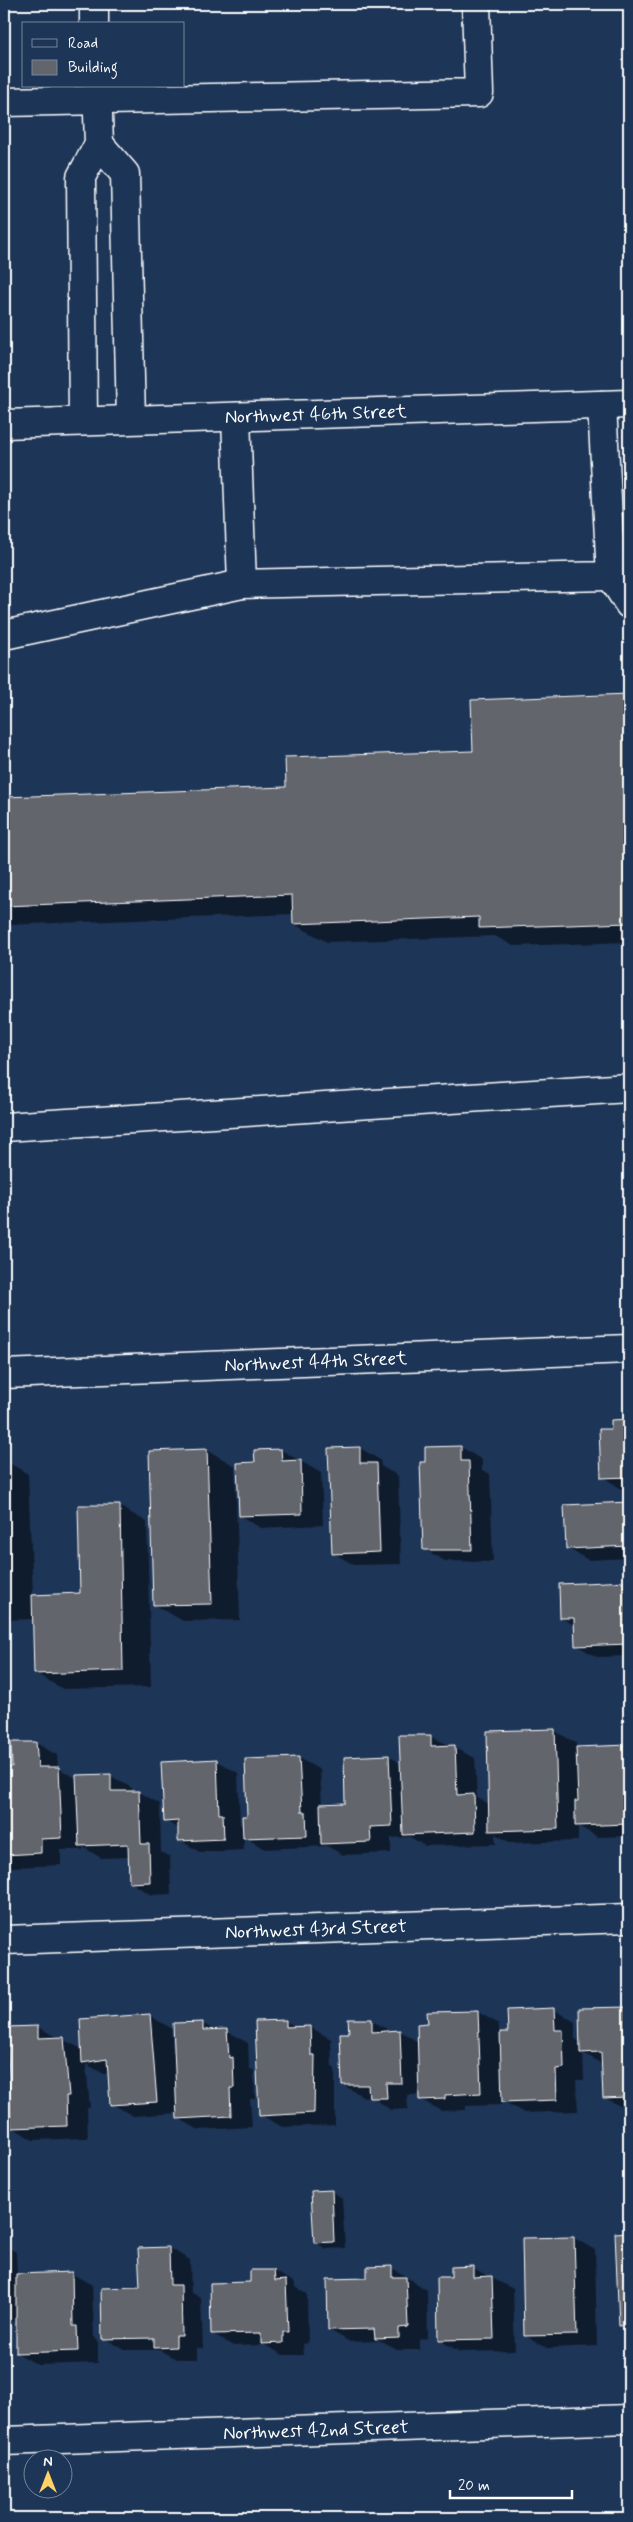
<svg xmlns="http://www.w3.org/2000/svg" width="633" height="2522" font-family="Mynerve,sans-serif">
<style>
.shadow{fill:#0007}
.building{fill:#62656c;stroke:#fff}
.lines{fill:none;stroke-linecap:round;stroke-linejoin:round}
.minor-casing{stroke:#fff;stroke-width:31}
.minor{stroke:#1d3557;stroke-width:28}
.labels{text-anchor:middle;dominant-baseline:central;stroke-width:4;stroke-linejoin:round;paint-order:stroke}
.street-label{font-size:19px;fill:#fff;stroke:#1d3557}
</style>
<rect width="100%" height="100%" fill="#1d3557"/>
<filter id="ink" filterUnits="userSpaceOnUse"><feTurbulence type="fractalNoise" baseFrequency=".02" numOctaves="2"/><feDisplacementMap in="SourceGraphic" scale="10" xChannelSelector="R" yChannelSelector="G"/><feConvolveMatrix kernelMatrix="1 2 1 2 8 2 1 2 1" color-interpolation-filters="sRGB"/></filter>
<g filter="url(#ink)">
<g class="shadow">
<polygon points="629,695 629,942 513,946 495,936 327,942 294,924 294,914 4,925 4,798 287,788 474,752 473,701"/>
<polygon points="629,1420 629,1489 623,1490 603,1477 612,1421"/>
<polygon points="461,1447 482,1460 482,1470 490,1474 493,1562 445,1561 424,1549 426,1448"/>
<polygon points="360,1448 380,1460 381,1466 398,1476 401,1564 354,1565 333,1553"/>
<polygon points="207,1450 235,1466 240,1620 183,1621 155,1605"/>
<polygon points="281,1450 321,1473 323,1525 261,1528 240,1516 256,1463"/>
<polygon points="4,1460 28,1474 33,1596 81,1594 119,1506 147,1522 151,1687 63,1689 35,1673 34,1619 4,1620"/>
<polygon points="629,1503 629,1558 588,1560 567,1548 565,1506"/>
<polygon points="629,1582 629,1656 597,1657 576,1645 576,1626 561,1618 561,1585"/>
<polygon points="555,1731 576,1743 576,1748 629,1746 629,1836 598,1837 578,1826 578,1841 511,1843 495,1834 496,1844 425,1846 410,1837 391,1838 391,1853 343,1855 327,1846 265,1849 244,1837 244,1850 200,1852 179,1840 179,1829 165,1821 217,1761 238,1773 240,1825 244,1827 248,1818 246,1760 299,1758 320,1770 322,1805 346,1804 345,1758 389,1756 402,1764 430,1736 475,1758 477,1797 489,1804"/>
<polygon points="13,1743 36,1743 57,1755 58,1768 78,1779 111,1776 132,1788 132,1792 139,1792 160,1804 161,1852 170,1857 171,1894 151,1895 130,1882 129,1857 101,1858 83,1847 83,1850 61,1850 61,1865 12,1867 4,1862 4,1769 14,1769"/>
<polygon points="629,2008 629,2109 625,2109 604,2097 602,2064 583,2053 584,2080 576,2080 578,2111 524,2113 501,2100 501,2105 466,2106 466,2110 441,2111 420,2099 420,2095 407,2095 408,2109 391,2110 370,2096 364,2097 343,2085 350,2034 371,2020 392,2032 400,2031 418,2042 478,2012 499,2024 499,2034 510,2033 554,2010 575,2022 575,2039 581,2042 580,2010"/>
<polygon points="150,2016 171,2028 173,2053 202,2023 216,2031 227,2031 248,2043 249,2068 254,2071 255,2099 250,2099 252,2127 199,2130 178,2118 178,2113 133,2116 112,2104 110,2073 104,2074 86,2064 90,2108 87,2108 88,2138 33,2140 12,2127 37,2027 82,2049"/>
<polygon points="286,2021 297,2028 310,2027 331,2039 332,2067 335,2069 335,2125 282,2127 261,2115"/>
<polygon points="4,2096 6,2140 4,2140"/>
<polygon points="331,2191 342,2198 345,2248 326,2249 315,2242"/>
<polygon points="617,2234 629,2234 629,2330 620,2325"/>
<polygon points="574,2238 595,2250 597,2346 547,2348 526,2336"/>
<polygon points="4,2245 16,2252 17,2275 71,2273 92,2285 94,2337 98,2340 98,2363 38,2365 17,2353 17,2324 4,2316"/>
<polygon points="169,2248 190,2260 191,2292 201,2298 203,2348 197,2348 197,2359 176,2359 159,2350 125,2350 104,2338"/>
<polygon points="392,2268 427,2290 428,2338 420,2339 420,2350 397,2350 380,2341 350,2342 329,2330 368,2279"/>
<polygon points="473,2268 513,2289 515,2351 460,2352 439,2340 452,2278"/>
<polygon points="274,2271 295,2283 295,2287 307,2293 308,2343 303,2344 304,2355 283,2355 265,2345 234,2346 213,2334 251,2283"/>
<polygon points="4,2319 15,2325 4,2326"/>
<polygon points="578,2515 584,2518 521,2518 521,2517"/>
</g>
<g class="building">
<polygon points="629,694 629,923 479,928 479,917 293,924 292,895 4,906 4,797 286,787 285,757 473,751 471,700"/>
<polygon points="629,1419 629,1477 601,1478 599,1429 611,1429 611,1420"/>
<polygon points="461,1446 461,1461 469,1461 472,1550 423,1550 420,1462 425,1462 425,1447"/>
<polygon points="360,1447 360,1463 377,1463 380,1552 332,1554 328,1448"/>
<polygon points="207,1449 212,1604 153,1605 149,1451"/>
<polygon points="281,1449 282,1461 301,1460 302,1514 239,1516 237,1463 255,1462 254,1450"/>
<polygon points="629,1502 629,1546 566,1549 564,1505"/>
<polygon points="78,1505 120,1505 123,1671 34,1674 32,1595 80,1593"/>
<polygon points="4,1537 6,1603 4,1604"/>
<polygon points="629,1581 629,1644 575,1646 574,1618 560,1618 559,1584"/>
<polygon points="555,1729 558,1829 489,1831 487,1731"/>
<polygon points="399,1735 431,1735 431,1746 455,1745 457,1795 474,1794 475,1832 403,1835"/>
<polygon points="11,1742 36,1742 38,1767 59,1767 62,1838 41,1839 41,1853 4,1855 4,1768 12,1767"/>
<polygon points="629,1745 629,1824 575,1826 575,1801 578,1801 576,1747"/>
<polygon points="389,1755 392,1826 370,1827 371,1842 321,1844 320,1804 345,1803 344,1757"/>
<polygon points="299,1757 302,1812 306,1812 307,1836 243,1838 242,1816 247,1816 245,1759"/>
<polygon points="217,1759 219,1814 223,1814 224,1839 178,1841 178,1821 164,1822 161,1762"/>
<polygon points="111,1774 111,1791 139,1791 141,1844 149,1844 150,1882 129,1883 128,1844 79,1846 76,1775"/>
<polygon points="629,2007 629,2097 603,2098 601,2052 580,2053 579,2008"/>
<polygon points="554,2008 555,2030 563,2030 564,2068 556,2069 557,2100 502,2102 500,2032 508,2032 507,2010"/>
<polygon points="478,2011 481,2093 445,2095 445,2099 419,2100 417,2024 428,2023 427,2012"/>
<polygon points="150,2014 157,2102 110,2105 107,2059 82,2063 80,2019"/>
<polygon points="348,2019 372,2019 372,2032 400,2030 402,2083 386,2083 387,2098 369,2098 368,2085 342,2085 340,2033 349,2033"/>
<polygon points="286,2020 286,2027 310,2026 311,2055 315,2055 314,2113 259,2116 255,2021"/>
<polygon points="203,2022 203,2030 227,2029 229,2058 233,2057 234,2088 230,2088 231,2116 177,2119 173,2023"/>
<polygon points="38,2026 38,2038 64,2037 69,2096 66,2096 67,2126 11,2128 7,2027"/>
<polygon points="332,2190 334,2242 314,2243 311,2191"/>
<polygon points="629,2232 629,2325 619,2326 615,2233"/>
<polygon points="574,2237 577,2335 524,2336 522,2238"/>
<polygon points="169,2247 170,2285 181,2285 182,2336 176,2336 176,2347 154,2348 154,2338 102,2339 101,2288 140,2287 138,2248"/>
<polygon points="392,2266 392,2277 406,2277 408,2327 399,2328 399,2338 375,2339 374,2329 328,2330 327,2279 367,2278 367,2267"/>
<polygon points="473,2266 473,2277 492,2276 494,2339 438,2340 437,2277 451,2277 451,2267"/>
<polygon points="250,2270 274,2270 275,2281 286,2280 288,2332 283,2332 283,2343 261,2344 261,2333 211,2334 210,2283 250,2282"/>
<polygon points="72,2272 73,2326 77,2326 78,2351 16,2353 16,2274"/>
<polygon points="578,2513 578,2518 520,2518 520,2515"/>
</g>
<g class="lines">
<g class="minor-casing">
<g id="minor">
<polyline points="94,4 94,24"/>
<polyline points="4,102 479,93 476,4"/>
<polyline points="99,144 125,174 131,419"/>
<polyline points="236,417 242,584"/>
<polyline points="83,421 81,177 99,144 97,86"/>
<path id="s1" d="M4,424L629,404"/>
<polyline points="611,576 629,604"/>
<polyline points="4,635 242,584 611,576 602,405"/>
<polyline points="4,1127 629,1088"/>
<path id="s2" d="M4,1374L629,1349"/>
<path id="s3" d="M4,1940L629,1918"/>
<path id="s4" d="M4,2441L629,2419"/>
</g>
</g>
<use href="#minor" class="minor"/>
</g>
</g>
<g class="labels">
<g class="street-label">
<text stroke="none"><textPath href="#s1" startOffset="312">Northwest 46th Street</textPath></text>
<text stroke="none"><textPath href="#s2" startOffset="312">Northwest 44th Street</textPath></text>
<text stroke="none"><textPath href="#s3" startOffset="312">Northwest 43rd Street</textPath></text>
<text stroke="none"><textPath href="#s4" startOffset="312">Northwest 42nd Street</textPath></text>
</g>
</g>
<rect width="633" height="2522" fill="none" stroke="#1d3557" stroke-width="20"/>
<rect x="10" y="10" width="613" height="2502" fill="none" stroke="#fff" stroke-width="2" filter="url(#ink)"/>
<rect x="22" y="22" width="162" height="65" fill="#1d3557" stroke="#77869a"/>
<rect x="32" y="39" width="25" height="8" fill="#1d3557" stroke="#77869a"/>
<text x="68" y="48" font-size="15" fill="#ffffff">Road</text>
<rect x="32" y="60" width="25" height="15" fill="#62656c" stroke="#77869a"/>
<text x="68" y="72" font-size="15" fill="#ffffff">Building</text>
<g transform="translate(48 2474)"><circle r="24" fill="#1d3557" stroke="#77869a"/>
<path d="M0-4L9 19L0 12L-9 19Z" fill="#ffd166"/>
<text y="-8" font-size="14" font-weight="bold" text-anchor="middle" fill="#ffffff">N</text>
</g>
<path d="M450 2490v8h122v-8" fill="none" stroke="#ffffff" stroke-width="2.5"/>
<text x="458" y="2490" font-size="15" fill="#ffffff" stroke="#1d3557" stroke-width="4" paint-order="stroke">20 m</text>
</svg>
